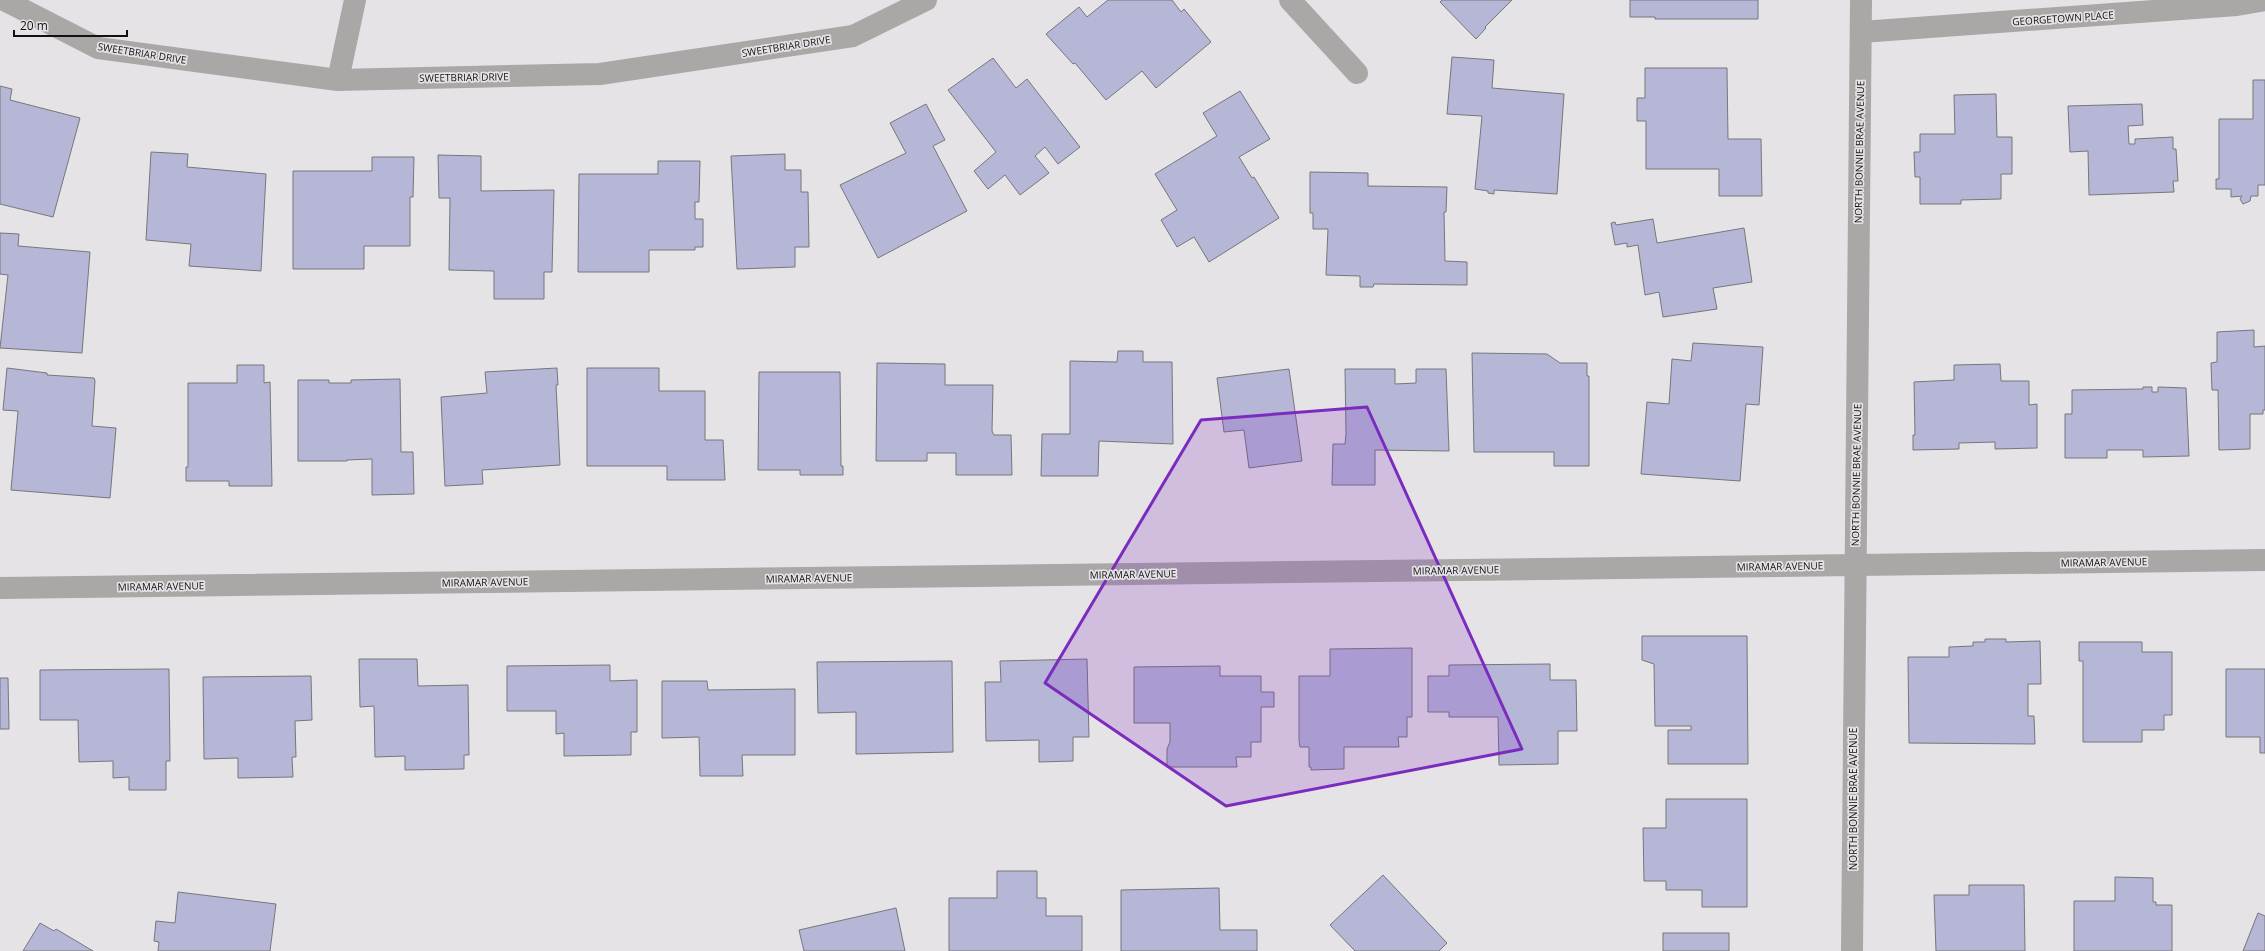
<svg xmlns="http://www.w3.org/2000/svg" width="2265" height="951" font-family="'Open Sans',sans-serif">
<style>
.building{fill:#b6b7d7;stroke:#76767b}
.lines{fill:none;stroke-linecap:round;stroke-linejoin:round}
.minor{stroke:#aaa7a7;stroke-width:22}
.tertiary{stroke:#aaa7a7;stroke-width:22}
.marked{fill:#7b2cbf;fill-opacity:0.2;stroke:#7b2cbf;stroke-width:3;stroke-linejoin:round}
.labels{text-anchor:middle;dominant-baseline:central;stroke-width:3.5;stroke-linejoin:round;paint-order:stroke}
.street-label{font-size:10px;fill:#111012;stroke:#e6e3e7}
</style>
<rect width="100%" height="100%" fill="#e6e3e7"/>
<g class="building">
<polygon points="1108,0 1172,0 1181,12 1184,9 1211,42 1156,88 1142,71 1106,100 1075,63 1073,64 1046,34 1079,7 1087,17"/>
<polygon points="1442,0 1512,0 1485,27 1486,28 1476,39 1440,2"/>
<polygon points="1630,0 1758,0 1758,19 1655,19 1655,17 1630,17"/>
<polygon points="1452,57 1494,60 1492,88 1564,94 1557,194 1494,190 1494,194 1488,193 1488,191 1475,189 1482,116 1447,114"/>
<polygon points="993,58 1016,88 1027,79 1080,147 1058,164 1045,147 1035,156 1049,173 1020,195 1005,175 988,189 974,171 996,152 948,90"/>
<polygon points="1645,68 1727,68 1728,139 1761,139 1762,196 1719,196 1719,169 1646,169 1646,121 1637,121 1637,98 1645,98"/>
<polygon points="2253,80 2265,80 2265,185 2258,185 2258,196 2251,196 2250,201 2243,204 2240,199 2242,196 2231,197 2231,189 2216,189 2216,179 2219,179 2219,119 2253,119"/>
<polygon points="0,86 12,89 10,100 80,118 53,217 0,204"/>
<polygon points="1240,91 1270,139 1239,157 1252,178 1254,177 1279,218 1209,262 1194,237 1177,247 1161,220 1177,210 1155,174 1217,136 1203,113"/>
<polygon points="1996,94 1997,137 2012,137 2012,174 2001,174 2001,199 1961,200 1961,204 1920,204 1920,177 1915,177 1914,152 1920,152 1920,134 1955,134 1954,95"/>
<polygon points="926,104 945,140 933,146 967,211 878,258 840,185 906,153 890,123"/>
<polygon points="2142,104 2143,125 2128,126 2129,144 2135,144 2135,139 2173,137 2173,149 2176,149 2178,181 2173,181 2174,192 2089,195 2088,151 2070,152 2068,106"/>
<polygon points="151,152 188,154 187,167 266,174 261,271 189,266 191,244 146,240"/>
<polygon points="785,154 785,170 801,170 801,192 808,192 809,247 795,247 795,267 737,269 731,156"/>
<polygon points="438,155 481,156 481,191 554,190 552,272 544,272 544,299 494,299 494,271 449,270 450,198 439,198"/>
<polygon points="372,157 414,157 413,197 410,197 410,246 364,246 364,269 293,269 293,171 372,171"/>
<polygon points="658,161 700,161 699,202 695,202 695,219 703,219 703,247 695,247 695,250 649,250 649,272 578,272 579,174 658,174"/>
<polygon points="1310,172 1368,173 1368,186 1447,187 1446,212 1444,212 1445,261 1467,262 1467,285 1374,284 1373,287 1360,287 1360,276 1326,275 1328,229 1313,229 1313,213 1310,213"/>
<polygon points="1653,219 1657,243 1744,228 1752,282 1713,288 1717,309 1663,317 1659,292 1645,295 1638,245 1627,247 1627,243 1615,245 1611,223 1615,222 1616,225"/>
<polygon points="0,233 19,234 18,246 90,252 82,353 0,348 8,275 0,274"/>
<polygon points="2254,330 2254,347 2265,346 2265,410 2263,410 2263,414 2250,414 2250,449 2219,450 2218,390 2212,390 2211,363 2217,362 2217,332"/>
<polygon points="1693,343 1763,347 1759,405 1746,404 1740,481 1641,474 1647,402 1669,404 1672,359 1691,361"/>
<polygon points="1118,351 1143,351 1143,362 1172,362 1173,444 1099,441 1098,476 1041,476 1042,434 1070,434 1070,361 1117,362"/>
<polygon points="1472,353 1547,354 1560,363 1587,363 1587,376 1589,376 1589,466 1554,466 1554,452 1474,452"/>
<polygon points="877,363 945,364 945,385 993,385 992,431 994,435 1011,435 1012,475 956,475 956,453 927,453 927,461 876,461"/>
<polygon points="2000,364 2001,381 2029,381 2029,405 2037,404 2037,448 1995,449 1995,442 1959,443 1959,449 1913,450 1913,435 1915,435 1914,382 1954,380 1954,365"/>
<polygon points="237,365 264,365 264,383 270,382 272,486 229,486 229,481 186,481 186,467 188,467 188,383 237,383"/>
<polygon points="7,368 47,373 47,375 94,378 95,381 92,426 116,428 110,498 11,490 18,411 3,410"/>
<polygon points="557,368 558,385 556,385 560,465 482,470 483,484 445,486 441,397 487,393 485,372"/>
<polygon points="587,368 659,368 659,391 705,391 705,440 723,440 725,480 667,480 667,466 587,466"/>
<polygon points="1289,369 1302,461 1249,468 1244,430 1224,432 1217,378"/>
<polygon points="1345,369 1395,369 1395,384 1416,383 1416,369 1446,369 1449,451 1375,450 1375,485 1332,485 1333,444 1345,444 1346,434"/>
<polygon points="759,372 840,372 841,466 843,466 843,475 800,475 800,470 758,470"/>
<polygon points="400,379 401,452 413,452 414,494 372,495 372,459 347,460 347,461 298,461 298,380 329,380 329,383 351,383 351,380"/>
<polygon points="2143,387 2152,387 2152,392 2158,392 2158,387 2186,388 2189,456 2143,457 2143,450 2107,450 2107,458 2065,458 2065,414 2072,414 2072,390 2143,389"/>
<polygon points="1642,636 1747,636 1748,764 1668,764 1668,730 1691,730 1691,726 1655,726 1654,664 1642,660"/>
<polygon points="1985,639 2006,639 2006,642 2040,641 2041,684 2028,684 2028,716 2034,716 2035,744 1909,743 1908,657 1949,657 1949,647 1973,646 1973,642 1985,642"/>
<polygon points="2079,642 2142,642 2142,652 2172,652 2172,715 2164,715 2164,730 2142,730 2142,742 2083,742 2083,661 2079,661"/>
<polygon points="1412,648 1412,717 1407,717 1407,737 1398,737 1399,747 1344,747 1344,769 1311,770 1311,767 1309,767 1309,747 1300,747 1299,740 1299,676 1330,676 1330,649"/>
<polygon points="359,659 417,659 418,686 468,685 469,755 464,755 464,769 405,770 405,756 375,757 374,706 360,707"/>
<polygon points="1087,659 1089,737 1073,737 1073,761 1039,762 1039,740 986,741 985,682 1001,682 1000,661"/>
<polygon points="952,661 953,752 856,754 856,712 818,713 817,662"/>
<polygon points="1550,664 1550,680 1576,680 1577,731 1558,731 1558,764 1499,765 1498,717 1449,717 1449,712 1428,712 1428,676 1449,676 1449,665"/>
<polygon points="610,665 610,681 637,680 637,732 631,732 631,755 564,756 564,733 556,734 556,711 507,711 507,666"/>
<polygon points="1220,666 1220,676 1261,676 1261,692 1274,692 1274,707 1261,707 1261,742 1251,742 1251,757 1236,757 1237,767 1167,767 1167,749 1170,742 1170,723 1134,723 1134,667"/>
<polygon points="169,669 170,761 166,761 166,790 129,790 129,777 113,778 113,761 79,762 78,720 40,720 40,670"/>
<polygon points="2226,669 2265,669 2265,753 2260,753 2260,737 2226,737"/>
<polygon points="311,676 312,720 295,721 296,757 292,757 293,777 238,778 238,758 204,759 203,677"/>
<polygon points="0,678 8,678 9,729 0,729"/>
<polygon points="662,681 707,681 708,690 795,689 795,755 742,755 743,776 700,776 699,737 662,738"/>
<polygon points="1666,799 1747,799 1747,907 1702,907 1702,890 1666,890 1666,881 1644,881 1643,828 1666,828"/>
<polygon points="997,871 1037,871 1037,898 1046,898 1046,916 1082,916 1082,951 949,951 949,898 997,898"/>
<polygon points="1383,875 1447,943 1439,951 1355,951 1330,925"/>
<polygon points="2115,877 2153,878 2153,902 2156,902 2156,905 2172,905 2172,951 2074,951 2074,901 2115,901"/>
<polygon points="1969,885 2024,885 2025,951 1936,951 1934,895 1969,895"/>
<polygon points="1219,888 1220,930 1257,930 1257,951 1121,951 1121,890"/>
<polygon points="178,892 276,904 270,951 158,951 159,942 154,941 156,921 175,923"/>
<polygon points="896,908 905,951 804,951 799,930"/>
<polygon points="2258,913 2265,916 2265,951 2243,951"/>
<polygon points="40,923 54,931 56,929 93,951 23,951"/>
<rect x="1663" y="933" width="66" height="18"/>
</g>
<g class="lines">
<g class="minor">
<polyline points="4,0 98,48 338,80 600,74 853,36 926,0"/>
<polyline points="1290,0 1357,73"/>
<polyline points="1861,32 2237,5 2265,0"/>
<polyline points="338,80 355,0"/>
<polyline points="1852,951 1861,0"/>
</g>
<polyline class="tertiary" points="0,588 2265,560"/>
</g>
<path class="marked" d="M1367,407L1522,749L1226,806L1045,683L1201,420Z"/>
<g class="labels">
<g class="street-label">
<text transform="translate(2063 18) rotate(-4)">GEORGETOWN PLACE</text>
<text transform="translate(786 46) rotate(-9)">SWEETBRIAR DRIVE</text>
<text transform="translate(142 53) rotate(9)">SWEETBRIAR DRIVE</text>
<text transform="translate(464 77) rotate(-1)">SWEETBRIAR DRIVE</text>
<text transform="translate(1859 152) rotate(-89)">NORTH BONNIE BRAE AVENUE</text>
<text transform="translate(1856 475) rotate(-89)">NORTH BONNIE BRAE AVENUE</text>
<text transform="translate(2104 562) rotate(-1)">MIRAMAR AVENUE</text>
<text transform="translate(1780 566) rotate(-1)">MIRAMAR AVENUE</text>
<text transform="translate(1456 570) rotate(-1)">MIRAMAR AVENUE</text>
<text transform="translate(1133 574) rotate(-1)">MIRAMAR AVENUE</text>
<text transform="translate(809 578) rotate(-1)">MIRAMAR AVENUE</text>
<text transform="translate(485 582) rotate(-1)">MIRAMAR AVENUE</text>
<text transform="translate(161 586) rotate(-1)">MIRAMAR AVENUE</text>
<text transform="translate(1853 799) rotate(-90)">NORTH BONNIE BRAE AVENUE</text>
</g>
</g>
<path d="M14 30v6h113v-6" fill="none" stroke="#111012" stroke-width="2"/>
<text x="20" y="30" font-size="12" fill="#111012" stroke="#e6e3e7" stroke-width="3" paint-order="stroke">20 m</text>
</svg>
